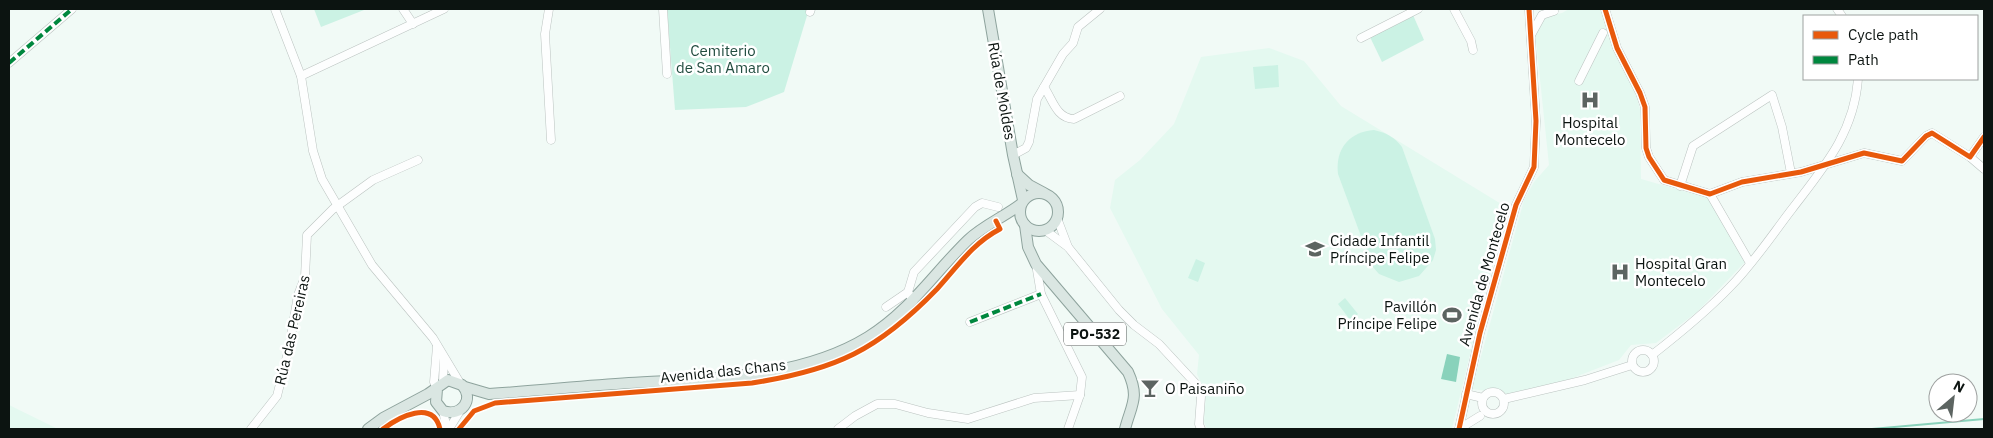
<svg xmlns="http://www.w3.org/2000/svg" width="1993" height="438" font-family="'IBM Plex Sans',sans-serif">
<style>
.built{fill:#e4f9f0}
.green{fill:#cbf2e4}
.water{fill:#89d2bb}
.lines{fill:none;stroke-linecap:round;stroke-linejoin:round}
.stream{stroke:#89d2bb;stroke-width:2}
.minor-casing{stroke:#bbc3c0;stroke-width:9}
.major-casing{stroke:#8ea39d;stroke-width:12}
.minor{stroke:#fdfefe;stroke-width:8}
.major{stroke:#dae6e2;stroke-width:10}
.quiet{stroke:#00873e;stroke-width:4;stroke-dasharray:8 4;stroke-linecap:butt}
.cycleway-casing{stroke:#fff;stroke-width:8}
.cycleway{stroke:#e8590c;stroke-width:5}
.labels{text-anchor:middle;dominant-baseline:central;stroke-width:5;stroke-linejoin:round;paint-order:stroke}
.shield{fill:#fff;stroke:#555a58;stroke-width:1}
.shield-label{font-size:14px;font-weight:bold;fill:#0c1411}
.park-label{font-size:15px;fill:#214c3f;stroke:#fff}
.street-label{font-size:15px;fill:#0c1411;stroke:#fff}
.poi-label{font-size:15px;fill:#0c1411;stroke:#fff;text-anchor:start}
</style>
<rect width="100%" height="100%" fill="#f1faf6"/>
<g class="built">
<polygon points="1569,9 1602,9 1623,70 1636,90 1640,110 1641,179 1708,198 1745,262 1697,312 1656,343 1631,345 1619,360 1552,386 1509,394 1472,389 1524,200 1534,182 1549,165 1535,32 1539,22 1547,16 1562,13"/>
<polygon points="1269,48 1304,61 1341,106 1511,210 1486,288 1452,429 1207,429 1204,422 1206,394 1197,374 1199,355 1162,309 1110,208 1115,180 1140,160 1174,124 1201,57"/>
<polygon points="9,405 58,429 59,429 9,429"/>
</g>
<g class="green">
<polygon points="314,9 363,9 364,10 321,27"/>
<polygon points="667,9 809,9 784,92 746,107 675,110"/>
<polygon points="1413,15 1424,40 1382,62 1370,37"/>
<polygon points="1278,65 1279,87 1255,89 1253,67"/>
<path d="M1374,130C1387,133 1394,137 1402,147L1435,239L1436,250L1433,260L1419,276L1399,282L1379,274L1372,266L1338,174C1335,149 1349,132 1374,130Z"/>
<polygon points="1196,259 1205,263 1198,282 1188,278"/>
<polygon points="1345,298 1358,314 1351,321 1338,304"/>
</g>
<polygon class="water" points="1447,354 1460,357 1456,382 1441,379"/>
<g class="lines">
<polyline class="stream" points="1872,429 1984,419"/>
<g class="minor-casing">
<g id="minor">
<polyline points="275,9 301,76 313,151 322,179 372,265 433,338 460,383"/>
<polyline points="403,9 413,24"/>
<polyline points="549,9 545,34 551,140"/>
<polyline points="663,9 667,74"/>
<polyline points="1454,9 1471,41 1473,50"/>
<polyline points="1605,9 1617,48 1640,93 1645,107 1646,148 1649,157 1664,180 1710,194 1742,182 1801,172 1864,153 1902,161 1926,136 1932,133 1970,157 1984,137"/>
<polyline points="1837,9 1842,16"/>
<polyline points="810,12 811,9"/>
<polyline points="1531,35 1542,15 1554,11"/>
<polyline points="1361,38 1418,9"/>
<polyline points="9,63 72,9"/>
<polyline points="301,76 444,9"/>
<polyline points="1579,81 1603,33"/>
<path d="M1044,87C1053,100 1056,118 1074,119L1120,96"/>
<polyline points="1013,155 1026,148 1029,142 1037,99 1063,54 1073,43 1078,27 1100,9"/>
<polyline points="1970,157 1984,169"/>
<polyline points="1680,186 1693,146 1772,95 1782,127 1791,173"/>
<polyline points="1710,194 1750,263"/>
<polyline points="1057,218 1068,247"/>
<polyline points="1045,230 1068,247 1119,310 1134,325 1159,344 1197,385 1201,397 1199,424 1201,429"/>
<polyline points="1036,264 1041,294 1082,377 1080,395 1068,429"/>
<polyline points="913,301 908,292 914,272 975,207 982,203 998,207"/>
<polyline points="886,307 908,292"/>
<polyline points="970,322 1041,294"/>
<circle cx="1643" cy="361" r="11"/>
<path d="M1652,355C1679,334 1706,312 1730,287C1753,264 1772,235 1792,209C1824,167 1854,133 1858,79"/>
<polyline points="443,382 444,358"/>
<polyline points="437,389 434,382 437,346"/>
<circle cx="1493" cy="403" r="11"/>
<polyline points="1466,394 1483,398"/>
<polyline points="1504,399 1585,380 1632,365"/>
<polyline points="443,411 447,429"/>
<polyline points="251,429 277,396 289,348 298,295 305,277 307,235 333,209 373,180 418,160"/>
<polyline points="449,429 460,411"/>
<polyline points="838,429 855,416 877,404 895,404 928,413 968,419 1034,398 1080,395"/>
<polyline points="1459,429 1480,333 1516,205 1534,167 1536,121 1529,9"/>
<polyline points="1459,429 1480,416"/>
</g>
</g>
<g class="major-casing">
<g id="major">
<polyline points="988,9 1013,155 1023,200"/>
<polyline points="1017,174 1029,185 1044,193"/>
<circle cx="1039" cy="212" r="19"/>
<path d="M1025,225L1028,247L1036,264L1128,372C1140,398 1131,405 1125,429"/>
<path d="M465,387L489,394C536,391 582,386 629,383C708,378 798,380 868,337C909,312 934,273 968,240C984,225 1004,217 1021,204"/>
<path d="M368,429L383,418L428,394L448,380L462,385C475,400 461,417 443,411L436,402L437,389"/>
</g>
</g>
<use href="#minor" class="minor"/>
<use href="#major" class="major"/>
<g class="quiet">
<polyline points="9,63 72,9"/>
<polyline points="970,322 1041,294"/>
</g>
<g class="cycleway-casing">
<g id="cycleway">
<polyline points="1605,9 1617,48 1640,93 1645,107 1646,148 1649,157 1664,180 1710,194 1742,182 1801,172 1864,153 1902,161 1926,136 1932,133 1970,157 1984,137"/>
<path d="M383,429C399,417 433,399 440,429"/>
<path d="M459,429L474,411L495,403L752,383C836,370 878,350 937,289C957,267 973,243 1000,229L996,221"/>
<polyline points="1459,429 1480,333 1516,205 1534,167 1536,121 1529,9"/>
</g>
</g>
<use href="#cycleway" class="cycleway"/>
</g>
<defs>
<g id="hospital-bare" transform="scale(1.5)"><path d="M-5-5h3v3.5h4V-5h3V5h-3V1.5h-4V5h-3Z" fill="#5c6461" stroke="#fff" stroke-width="2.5" paint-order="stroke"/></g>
<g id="school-bare" transform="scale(1.5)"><path d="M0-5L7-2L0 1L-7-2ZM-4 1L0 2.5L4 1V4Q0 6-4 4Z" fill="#5c6461" stroke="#fff" stroke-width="2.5" paint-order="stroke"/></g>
<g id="stadium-bare" transform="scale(1.5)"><path d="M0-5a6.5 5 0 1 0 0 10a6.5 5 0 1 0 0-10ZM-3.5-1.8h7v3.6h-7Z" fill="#5c6461" stroke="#fff" stroke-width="2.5" paint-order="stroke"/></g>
<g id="bar-bare" transform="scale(1.5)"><path d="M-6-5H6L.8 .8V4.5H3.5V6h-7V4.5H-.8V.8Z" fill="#5c6461" stroke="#fff" stroke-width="2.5" paint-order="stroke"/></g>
</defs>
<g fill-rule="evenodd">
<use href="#hospital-bare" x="1590" y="100"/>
<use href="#school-bare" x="1315" y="249"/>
<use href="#hospital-bare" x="1620" y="272"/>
<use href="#stadium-bare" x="1452" y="315"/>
<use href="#bar-bare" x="1150" y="388"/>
</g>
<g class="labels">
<rect class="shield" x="1064" y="322.5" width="62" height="23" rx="4"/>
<g class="shield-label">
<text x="1095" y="334">PO-532</text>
</g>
<g class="park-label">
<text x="723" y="50">Cemiterio<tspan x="723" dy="17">de San Amaro</tspan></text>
</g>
<g class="street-label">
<text transform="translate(1002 91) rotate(80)">Rúa de Moldes</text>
<text transform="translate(1484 274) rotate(-74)">Avenida de Montecelo</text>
<text transform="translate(292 330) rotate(-77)">Rúa das Pereiras</text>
<text transform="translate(723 371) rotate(-6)">Avenida das Chans</text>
</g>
<g class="poi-label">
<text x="1590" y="122" text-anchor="middle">Hospital<tspan x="1590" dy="17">Montecelo</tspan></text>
<text x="1330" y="240">Cidade Infantil<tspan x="1330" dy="17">Príncipe Felipe</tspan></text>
<text x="1635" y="263">Hospital Gran<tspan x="1635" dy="17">Montecelo</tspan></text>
<text x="1437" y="306" text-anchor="end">Pavillón<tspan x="1437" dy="17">Príncipe Felipe</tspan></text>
<text x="1165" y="388">O Paisaniño</text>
</g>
</g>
<rect width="1993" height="438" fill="none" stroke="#0c1411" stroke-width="20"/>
<rect x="1803" y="15" width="175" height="65" fill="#ffffff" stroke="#9ea1a0"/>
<rect x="1813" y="31" width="25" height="8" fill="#e8590c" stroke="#9ea1a0"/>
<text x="1848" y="40" font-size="15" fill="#0c1411">Cycle path</text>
<rect x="1813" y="56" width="25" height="8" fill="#00873e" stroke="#9ea1a0"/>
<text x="1848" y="65" font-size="15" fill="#0c1411">Path</text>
<g transform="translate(1953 398) rotate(28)"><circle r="24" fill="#ffffff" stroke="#9ea1a0"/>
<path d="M0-4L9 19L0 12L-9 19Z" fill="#5c6461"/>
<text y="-8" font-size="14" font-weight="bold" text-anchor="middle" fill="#0c1411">N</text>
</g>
</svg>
